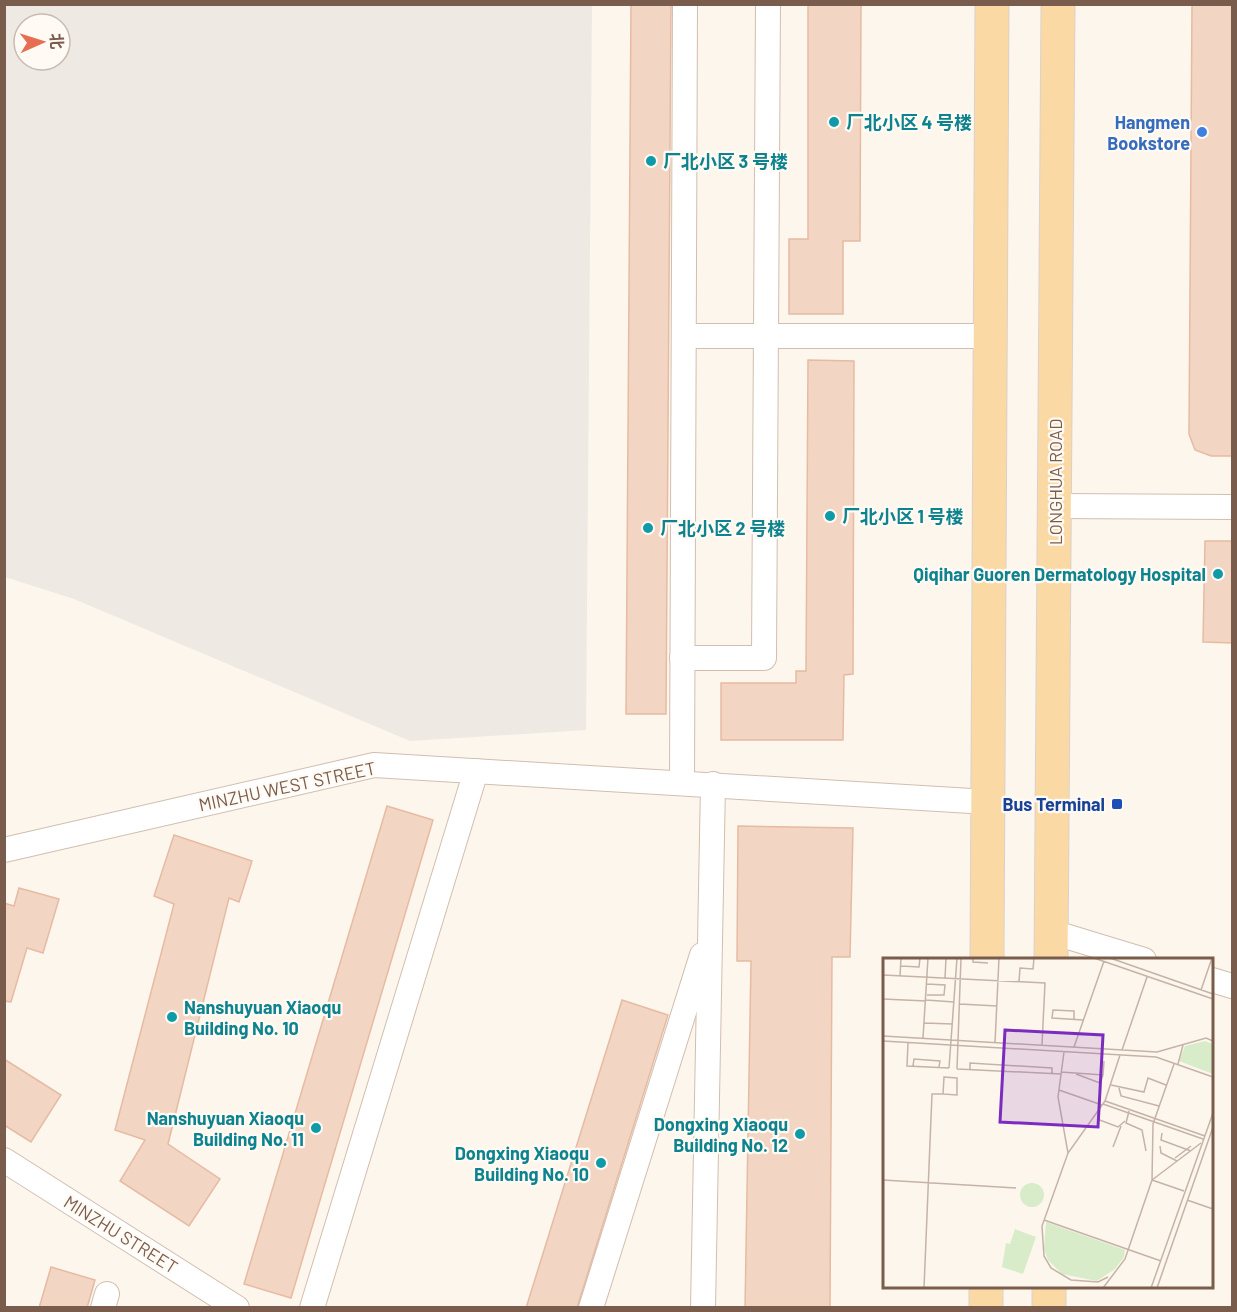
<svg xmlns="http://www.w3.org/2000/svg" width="1237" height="1312" font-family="Barlow,'Noto Sans SC',sans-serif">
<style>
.industrial{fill:#efe9e4;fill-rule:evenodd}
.building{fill:#f3d5c3;stroke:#e6bba3;stroke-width:1.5}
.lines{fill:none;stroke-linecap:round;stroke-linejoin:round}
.street-casing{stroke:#d1beb0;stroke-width:26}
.primary-casing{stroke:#dad1cd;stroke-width:35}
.street{stroke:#fff;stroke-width:24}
.primary{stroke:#fbd9a5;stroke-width:33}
.culture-dot{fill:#0f9aa8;stroke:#fffaf3;stroke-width:2}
.shop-dot{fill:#3f7fe0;stroke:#fffaf3;stroke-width:2}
.transit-dot{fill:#1a4fb4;stroke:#fffaf3;stroke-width:2}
.labels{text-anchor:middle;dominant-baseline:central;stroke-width:4.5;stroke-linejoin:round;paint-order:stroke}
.culture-label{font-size:18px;font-weight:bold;fill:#0d838f;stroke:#fffaf3;text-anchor:start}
.shop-label{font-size:18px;font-weight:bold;fill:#366cbe;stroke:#fffaf3;text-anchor:end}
.street-label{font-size:18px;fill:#7a5c4d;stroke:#fffaf3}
.transit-label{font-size:18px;font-weight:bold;fill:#164399;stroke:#fffaf3;text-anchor:end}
.inset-road{fill:none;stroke:#c5b3a7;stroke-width:1.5}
.view{fill:#7b2cbf;fill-opacity:0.15;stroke:#7b2cbf;stroke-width:3}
.inset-edge{fill:none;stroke:#7a5c4d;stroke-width:3}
</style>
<rect width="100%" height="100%" fill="#fdf6ec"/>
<path class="industrial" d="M5,4L592,5L586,730L410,741L74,599L5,577ZM24,24H60V60H24Z"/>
<g class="building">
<polygon points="631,4 671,4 666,714 626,714"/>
<polygon points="808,4 861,4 860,241 843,241 843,314 789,314 789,239 808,239"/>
<polygon points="1192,4 1233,4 1233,456 1211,456 1195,450 1189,434"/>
<polygon points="808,360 854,361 853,674 844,675 843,740 721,740 721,683 796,683 796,671 806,671"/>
<polygon points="1205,541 1233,541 1233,643 1203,642"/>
<polygon points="387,806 433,820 291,1298 244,1284"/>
<polygon points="738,826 853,828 850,957 832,957 830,1308 745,1308 751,961 737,961"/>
<polygon points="174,835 252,861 239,902 229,898 168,1144 220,1179 189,1226 120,1181 145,1140 115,1130 174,904 154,896"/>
<polygon points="19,888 59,899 43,953 27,948 11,1002 4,1001 4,903 14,906"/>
<polygon points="622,1000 668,1015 577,1308 526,1308"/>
<polygon points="4,1059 61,1095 31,1142 4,1125"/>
<polygon points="51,1267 95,1280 87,1308 39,1308"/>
</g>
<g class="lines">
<g class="street-casing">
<g id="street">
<polyline points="684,336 990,336"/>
<polyline points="1055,506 1232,507"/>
<polyline points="682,658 764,658 768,4"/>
<polyline points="682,782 685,4"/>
<polyline points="4,850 374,765 988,802"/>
<polyline points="1052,932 1144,960"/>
<polyline points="1212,980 1232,986"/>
<polyline points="4,1160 237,1308"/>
<polyline points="103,1308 107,1294"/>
<polyline points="312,1308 476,771"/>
<polyline points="591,1308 702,955"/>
<polyline points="703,1308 713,784"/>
</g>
</g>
<g class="primary-casing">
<g id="primary">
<polyline points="987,960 992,4"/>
<polyline points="1051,960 1058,4"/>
<polyline points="986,1308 986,1286"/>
<polyline points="1049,1308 1049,1286"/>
</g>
</g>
<use href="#street" class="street"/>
<use href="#primary" class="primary"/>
</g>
<g class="culture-dot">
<circle cx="834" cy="122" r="6"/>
<circle cx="651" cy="161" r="6"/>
<circle cx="830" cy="516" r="6"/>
<circle cx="648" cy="528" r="6"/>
<circle cx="1218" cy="574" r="6"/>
<circle cx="172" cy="1017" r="6"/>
<circle cx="316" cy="1128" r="6"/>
<circle cx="800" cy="1134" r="6"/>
<circle cx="601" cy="1163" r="6"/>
</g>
<circle class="shop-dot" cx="1202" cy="132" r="6"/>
<rect class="transit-dot" x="1111" y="798" width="12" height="12" rx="3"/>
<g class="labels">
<g class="culture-label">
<text x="846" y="122">厂北小区 4 号楼</text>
<text x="663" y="161">厂北小区 3 号楼</text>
<text x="842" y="516">厂北小区 1 号楼</text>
<text x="660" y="528">厂北小区 2 号楼</text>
<text x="1206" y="574" text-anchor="end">Qiqihar Guoren Dermatology Hospital</text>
<text x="184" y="1007">Nanshuyuan Xiaoqu<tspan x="184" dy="21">Building No. 10</tspan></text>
<text x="304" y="1118" text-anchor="end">Nanshuyuan Xiaoqu<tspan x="304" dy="21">Building No. 11</tspan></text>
<text x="788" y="1124" text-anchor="end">Dongxing Xiaoqu<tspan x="788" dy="21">Building No. 12</tspan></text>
<text x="589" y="1153" text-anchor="end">Dongxing Xiaoqu<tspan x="589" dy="21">Building No. 10</tspan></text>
</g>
<g class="shop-label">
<text x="1190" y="122">Hangmen<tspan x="1190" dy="21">Bookstore</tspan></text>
</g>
<g class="street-label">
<text transform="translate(1055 482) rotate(-90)">LONGHUA ROAD</text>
<text transform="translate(287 786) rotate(-12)">MINZHU WEST STREET</text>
<text transform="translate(121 1234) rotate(32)">MINZHU STREET</text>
</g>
<g class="transit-label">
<text x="1105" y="804">Bus Terminal</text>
</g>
</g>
<g transform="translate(883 958)">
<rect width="330" height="330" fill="#fdf6ec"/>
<path d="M322,83L330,86V116L296,103L302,88ZM137 237a12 12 0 1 1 24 0a12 12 0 1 1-24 0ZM163,264L242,292L241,299L232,311L214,323L179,316L165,302L161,291ZM132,271L153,279L140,316L119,309L123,285L127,286Z" fill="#d8ecc9"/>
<path class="inset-road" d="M90,0V4L105,5M211,0L330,41M227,0L330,36M18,8L36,9L37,0M0,17L162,25L159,87M17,18L18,0M62,20L63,0M136,24L137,10L150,11L151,0M318,32L329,0M44,37H61L62,27L44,26M0,41L43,43M43,42L71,44M77,46L114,48M191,62V53L170,52L169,60L200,62M41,65L70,66M0,78L274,94L323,80L330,83M40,80L45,0M0,83L273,99L330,119M25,85L24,108L66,110M112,85L116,0M191,89L221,3M239,92L264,19M181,94L175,139L185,195M295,106L300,87M30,108L31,101L57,103L56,109M66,110L74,0M74,111L178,116M74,111L78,0M87,111V105L169,110V116M178,114L220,117L221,103M193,116L217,125L220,117M228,127L261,134L265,120L283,127M236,130L238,138L276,148M176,132L219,147M222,143L237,97M220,146L320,181M246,153L243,165L259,172L263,193M214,161L235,169L242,163M279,175L278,182L308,193M277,188L278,195L294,203M230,189L238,168M292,200L308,188M0,222L133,230M269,222L318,185M269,222L301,233M304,242L330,251M161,262L278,303M225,319L215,324L188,322L168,310L161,298L159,268L185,195L222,143L322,178M41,330L49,136H60L74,137V120L61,119L60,136M220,330L242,301L269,222L270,166L291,106M268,330L330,155M274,330L330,169"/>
<path class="view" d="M122,72L220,77L215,169L117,164Z"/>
<rect width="330" height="330" class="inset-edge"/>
</g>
<rect width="1237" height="1312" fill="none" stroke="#7a5c4d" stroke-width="12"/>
<g transform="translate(42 42) rotate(87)"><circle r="28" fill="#fffaf3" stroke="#cabbb1" stroke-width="1.5"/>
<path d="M0-4.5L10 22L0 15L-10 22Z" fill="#e76f51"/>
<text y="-9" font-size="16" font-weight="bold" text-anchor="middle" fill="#7a5c4d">北</text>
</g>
</svg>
